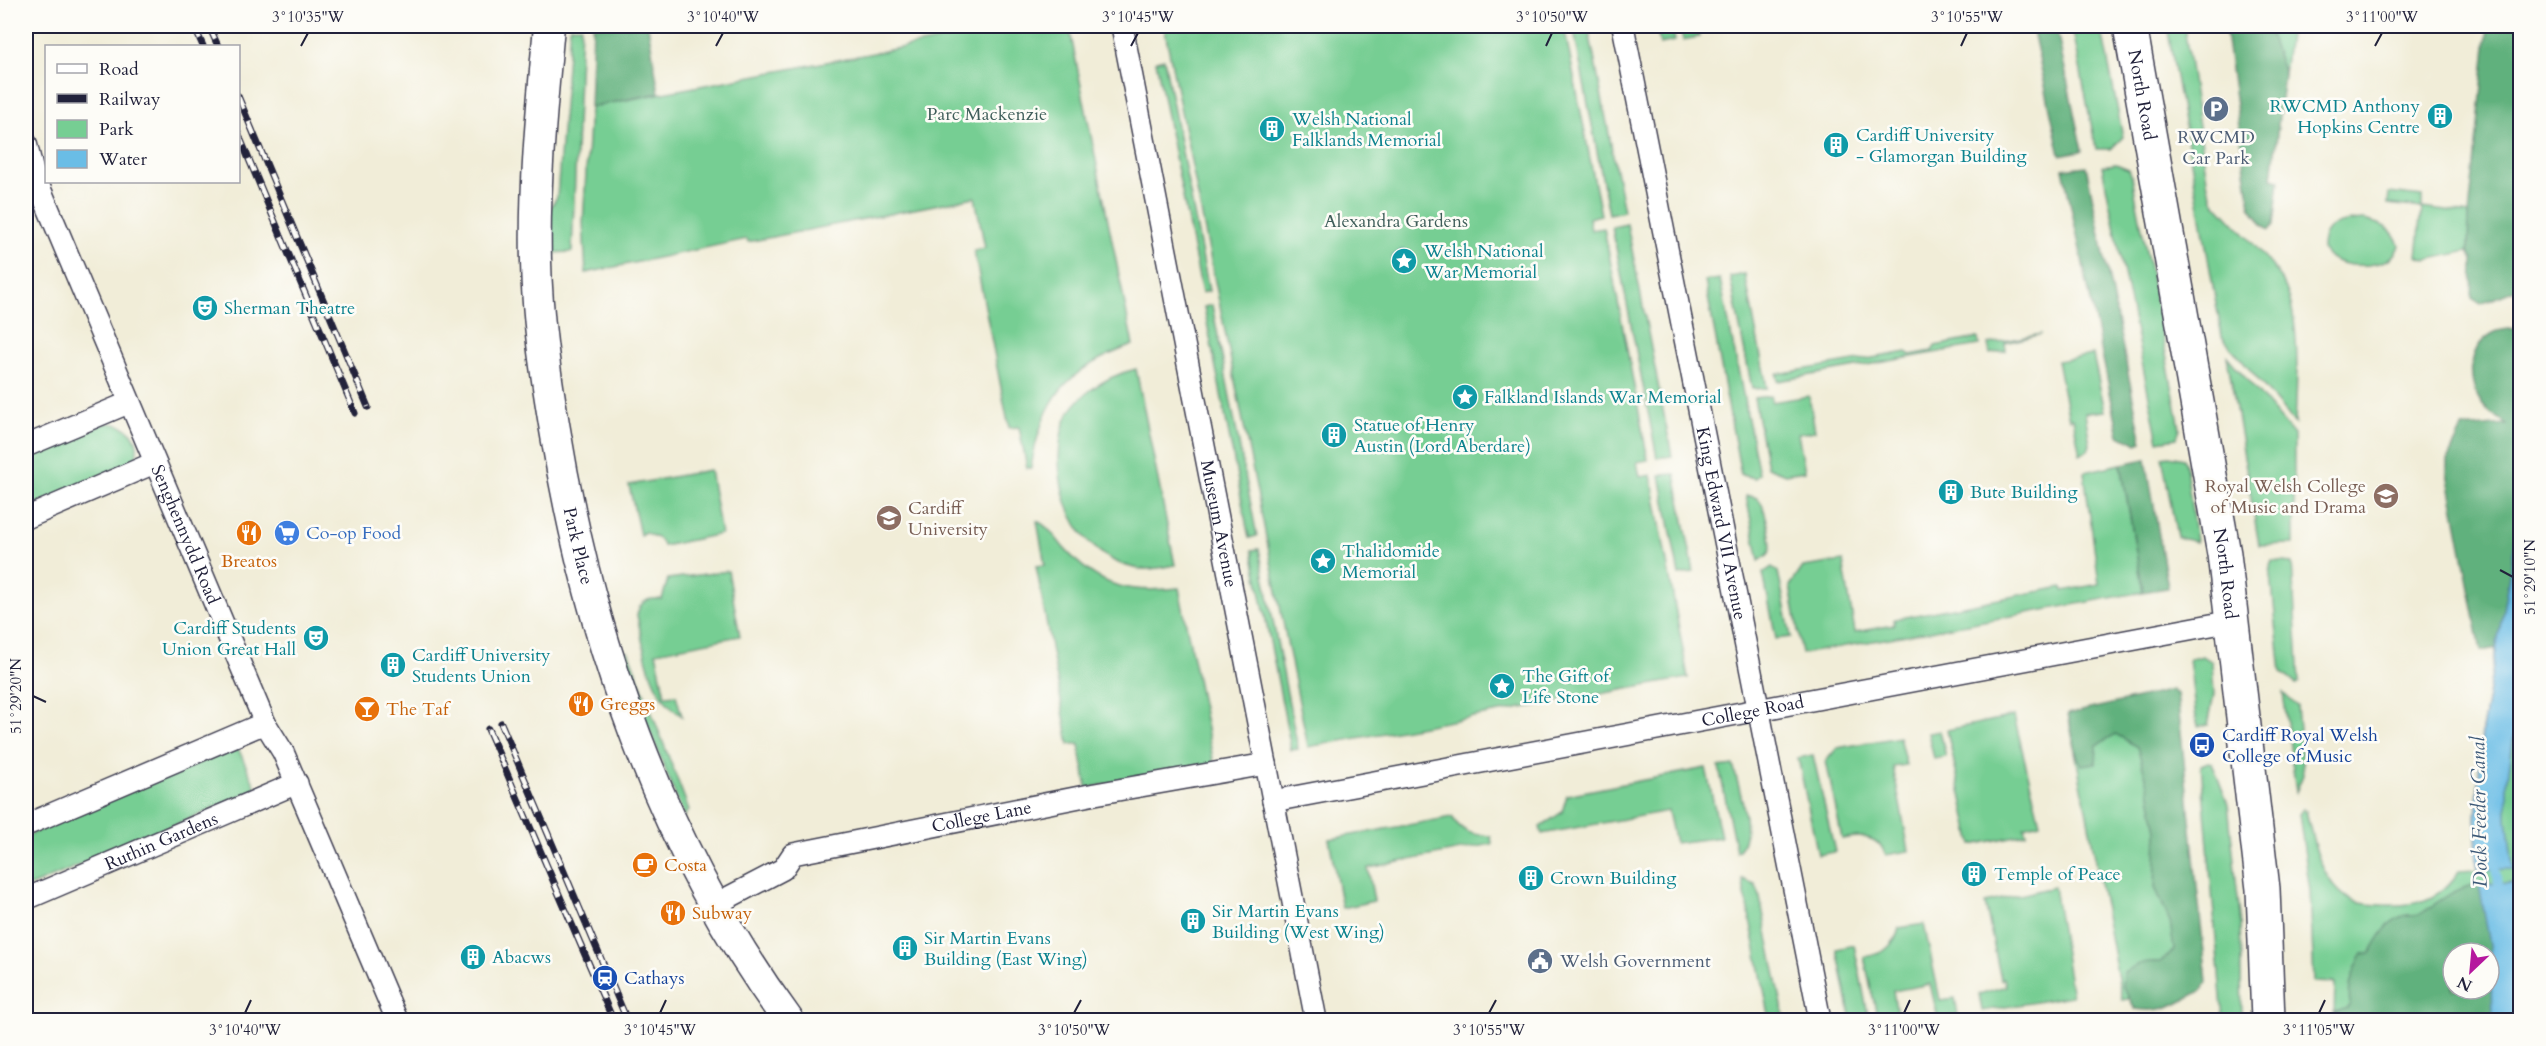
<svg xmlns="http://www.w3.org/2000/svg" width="2546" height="1046" font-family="Cardo,serif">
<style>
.green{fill:#76ce93;stroke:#4c7867;stroke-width:1.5;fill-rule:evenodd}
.forest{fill:#60b17d;stroke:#416a5c;stroke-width:1.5;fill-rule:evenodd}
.water{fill:#6abde6;stroke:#467090;stroke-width:1.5}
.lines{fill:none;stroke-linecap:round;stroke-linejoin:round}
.stream{stroke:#6abde6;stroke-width:8}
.street-casing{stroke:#414053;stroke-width:24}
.secondary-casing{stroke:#414053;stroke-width:33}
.primary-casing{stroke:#414053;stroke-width:36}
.street{stroke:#fff;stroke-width:21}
.secondary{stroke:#fff;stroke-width:30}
.primary{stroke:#fff;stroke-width:33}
.rail-casing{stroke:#22223b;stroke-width:7}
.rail{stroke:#fdfcf7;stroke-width:4.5;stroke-dasharray:14;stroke-linecap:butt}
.ticks{fill:none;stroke:#22223b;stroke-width:2}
.labels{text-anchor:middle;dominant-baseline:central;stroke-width:5;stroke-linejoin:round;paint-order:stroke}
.street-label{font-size:18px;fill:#22223b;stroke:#fdfcf7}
.culture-label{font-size:18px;fill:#0d838f;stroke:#fdfcf7;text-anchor:start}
.park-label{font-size:18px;fill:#3f5e5a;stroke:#fdfcf7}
.service-label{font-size:18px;fill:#4e5e75;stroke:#fdfcf7}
.education-label{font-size:18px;fill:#785e54;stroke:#fdfcf7;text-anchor:end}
.shop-label{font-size:18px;fill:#366cbe;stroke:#fdfcf7;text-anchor:start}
.food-label{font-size:18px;fill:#c56008;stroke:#fdfcf7;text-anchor:start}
.transit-label{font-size:18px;fill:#164399;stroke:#fdfcf7;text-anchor:start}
.water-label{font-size:20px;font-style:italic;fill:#3b5877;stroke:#fdfcf7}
.neatline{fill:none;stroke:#22223b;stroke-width:2}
.ticks-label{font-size:15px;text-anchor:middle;fill:#22223b}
</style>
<rect width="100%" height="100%" fill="#fdfcf7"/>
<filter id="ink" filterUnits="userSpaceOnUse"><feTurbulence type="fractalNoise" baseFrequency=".0167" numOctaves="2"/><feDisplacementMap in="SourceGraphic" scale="12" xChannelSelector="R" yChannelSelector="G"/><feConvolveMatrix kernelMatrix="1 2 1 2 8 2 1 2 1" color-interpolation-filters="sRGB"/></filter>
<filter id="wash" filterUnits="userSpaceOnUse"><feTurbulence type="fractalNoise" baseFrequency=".008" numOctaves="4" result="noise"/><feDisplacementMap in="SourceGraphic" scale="24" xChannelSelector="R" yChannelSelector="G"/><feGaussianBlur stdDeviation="1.35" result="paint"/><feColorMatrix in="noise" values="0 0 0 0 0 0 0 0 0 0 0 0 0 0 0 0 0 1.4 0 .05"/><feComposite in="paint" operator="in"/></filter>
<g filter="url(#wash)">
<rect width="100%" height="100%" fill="#f1edd8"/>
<g class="green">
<polygon points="570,26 581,26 572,252 549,253 549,210 557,197"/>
<path d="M1015,26H1069L1133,345C1067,369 1042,397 1031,468H1027L1019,427L1009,428L974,251L985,248L975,197L748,242L747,239L586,273L583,223L590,107Z"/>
<polygon points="1164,26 1564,26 1601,215 1589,218 1591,230 1604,228 1648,460 1637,462 1640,477 1651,475 1688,678 1308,747"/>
<polygon points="1573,26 1588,26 1624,211 1609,214"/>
<polygon points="1656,26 1672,26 1675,41 1660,44"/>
<polygon points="1680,26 1697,26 1699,37 1683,40"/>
<polygon points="2072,26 2101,26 2123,137 2111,149 2096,149"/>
<path d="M2167,26H2184L2208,186L2213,200C2235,225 2262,250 2280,277C2302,311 2297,384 2295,423L2222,337Z"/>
<polygon points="2261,26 2290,26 2284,74"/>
<polygon points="1164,59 1209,291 1202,293 1156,61"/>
<polygon points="2116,164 2129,169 2132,177 2180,428 2177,438 2158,441 2102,166"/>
<polygon points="2389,193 2422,197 2422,208 2469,214 2468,251 2426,260 2417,256 2422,208 2388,204"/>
<path d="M2364,220C2381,224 2393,227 2399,245C2393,269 2350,269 2332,259C2328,257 2325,252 2322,249C2321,223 2343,221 2364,220Z"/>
<polygon points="1627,224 1672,456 1657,458 1612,227"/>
<polygon points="1745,274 1767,388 1752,389 1730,277"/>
<polygon points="1720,279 1759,474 1755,478 1741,475 1705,281"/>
<polygon points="1212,305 1257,536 1249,538 1204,307"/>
<polygon points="2042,334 2005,343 2006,351 1990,354 1988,344"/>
<polygon points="1978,338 1979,345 1778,381 1777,374 1907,352 1910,355 1932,351 1935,346"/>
<polygon points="2093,355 2105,411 2085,413 2090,445 2088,450 2080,454 2073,418 2069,419 2057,361"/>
<polygon points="2227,356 2294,435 2294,544 2259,545"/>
<path d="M1136,369L1175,565C1162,568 1147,571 1134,568C1075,555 1050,486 1062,431C1069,398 1106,376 1136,369Z"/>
<polygon points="1770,396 1772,402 1809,396 1815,431 1798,434 1805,471 1785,474 1767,467 1754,398"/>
<path d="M105,423C127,423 143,437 135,460L26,510V456Z"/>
<polygon points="2169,456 2184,459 2186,466 2196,542 2177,537 2162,457"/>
<polygon points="2121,464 2143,592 1802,654 1790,586 1803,567 1843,561 1855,632 1894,625 1894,619 2062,587 2063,591 2099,584 2084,472"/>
<path d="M710,470L721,534L663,546C661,536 651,537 645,532L640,535L629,485Z"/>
<polygon points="1675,474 1694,572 1679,575 1660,475"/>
<path d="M1746,496C1751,496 1756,496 1759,500C1765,506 1773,543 1770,551C1768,556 1764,558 1759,561Z"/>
<path d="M2520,513V1020H2334L2335,983L2314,982L2310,891L2299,814L2303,809L2306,811C2313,839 2318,870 2339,891C2352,904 2363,904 2380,905C2414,907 2440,901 2459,871L2477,870L2476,820L2482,730ZM2453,953H2489V989H2453Z"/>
<path d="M1037,521C1047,525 1056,538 1063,547C1098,587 1128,594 1179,588L1214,764L1087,788L1079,744H1069L1036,566L1045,565Z"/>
<polygon points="1259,549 1298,749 1291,750 1289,738 1252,550"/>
<polygon points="2272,561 2292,563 2299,682 2296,684 2281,672 2270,566"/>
<polygon points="1772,567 1778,572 1791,637 1776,639 1763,573"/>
<path d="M728,571L740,636L656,652L665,696L676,695L682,716C648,693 645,652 637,615C640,599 650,598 662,599L668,579Z"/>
<polygon points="628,651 689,810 684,817 640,706 623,652"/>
<polygon points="2203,656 2212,662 2214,694 2208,725 2198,726 2196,718 2189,659"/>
<polygon points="2283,693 2297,706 2303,775 2296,792"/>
<polygon points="2152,703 2204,988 2122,1000 2068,714"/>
<polygon points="2014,716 2040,823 2024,827 2026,834 1972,845 1947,730"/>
<polygon points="1940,731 1946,757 1934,759 1928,733"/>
<path d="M1899,737L1906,765L1893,767L1909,851L1886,855C1878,835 1860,835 1842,839L1826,761L1837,748Z"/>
<polygon points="237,746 257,790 26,888 26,836"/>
<polygon points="1813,755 1835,852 1818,855 1798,758"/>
<polygon points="2208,762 2212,763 2228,804 2240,917 2242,1020 2223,1020 2201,765"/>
<path d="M1733,765C1738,785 1757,840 1736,852L1719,767Z"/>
<polygon points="1706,768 1721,837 1675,843 1668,811 1542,834 1540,827 1562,812 1567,795"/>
<path d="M1452,817C1462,833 1473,835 1491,836L1492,844L1368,868L1374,901L1342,908L1329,839Z"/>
<polygon points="1742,879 1755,884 1759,893 1785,1020 1770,1020"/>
<polygon points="2054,887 2072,996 1982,1011 1979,994 2006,986 2004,978 2001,980 1985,903"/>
<path d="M1924,924L1940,1000L1955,998L1958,1015L1938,1018L1930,984L1893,991L1898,1020H1878L1864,957C1882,954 1895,947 1899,928Z"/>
<polygon points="1854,945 1869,1020 1851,1020 1837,949"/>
</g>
<g class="forest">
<polygon points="593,26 648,26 659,93 590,107"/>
<polygon points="2032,26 2056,26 2082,151 2060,155"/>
<polygon points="2225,26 2261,26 2270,35 2284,74 2272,178 2279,180 2274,225 2269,230 2261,223 2250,206"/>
<polygon points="2488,26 2520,26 2520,288 2481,304 2472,298 2473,259 2468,251 2469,214"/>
<polygon points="2086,166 2142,442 2137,444 2119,435 2063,169"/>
<path d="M2520,328V513L2497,648L2481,651L2447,473V461L2462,428L2506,424C2500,418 2493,415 2487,410C2467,389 2464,349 2493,333C2500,329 2512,329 2520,328Z"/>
<polygon points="2146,459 2168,588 2143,592 2121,464"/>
<path d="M2172,690L2177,694L2207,982L2202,991C2173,1002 2169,1014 2135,1009L2122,985L2124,973C2137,963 2145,961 2160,962L2174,950L2170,922L2155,887L2157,831L2148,784L2137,747L2116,734L2097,745L2096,763L2082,765L2077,756L2068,714Z"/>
<path d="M2479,884H2520V998L2513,999L2496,1020H2334L2335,1012L2347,1008L2350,1004C2347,986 2354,970 2362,954L2370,953C2377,941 2386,923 2400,917C2407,914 2415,918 2422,913C2441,900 2456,887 2479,884ZM2453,953H2489V989H2453Z"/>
</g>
<g class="water">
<path d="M1402,250L1412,253L1414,260L1411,269L1404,273C1395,272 1391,265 1393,256Z"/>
<polygon points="2520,513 2520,692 2507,784 2507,819 2513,869 2477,870 2476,820 2482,730"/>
<polygon points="2514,883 2520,1020 2492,1020 2490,945 2479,884"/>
</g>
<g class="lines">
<polyline class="stream" points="2495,860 2499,893"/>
</g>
</g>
<g filter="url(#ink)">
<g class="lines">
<g class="street-casing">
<g id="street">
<path id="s1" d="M1122,26L1316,1020"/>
<path id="s2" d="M1623,26L1820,1020"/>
<path id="s3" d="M26,143L33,172L265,723L283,752L397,1020"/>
<polyline points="26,446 128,403"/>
<polyline points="26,518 154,463"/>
<path id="s4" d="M1273,801L2232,621"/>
<polyline points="26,825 265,723"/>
<path id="s5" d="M26,899L297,783"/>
<path id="s6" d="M714,905L783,869L793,854L1095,794L1266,764"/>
</g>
</g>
<g class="secondary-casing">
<g id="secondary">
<path id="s7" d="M549,26C542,104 534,183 536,262C537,316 545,370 554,424C588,635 660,846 788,1020"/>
</g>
</g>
<g class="primary-casing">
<g id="primary">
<path id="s8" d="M2130,26L2224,554L2263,889L2268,1020"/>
</g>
</g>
<use href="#street" class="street"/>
<use href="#secondary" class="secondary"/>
<use href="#primary" class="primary"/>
<g class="rail-casing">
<g id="rail">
<polyline points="194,26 203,46"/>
<polyline points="209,26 218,46"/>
<polyline points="238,96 368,407"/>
<polyline points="238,133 355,413"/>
<polyline points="501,723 627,1020"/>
<polyline points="488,729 613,1020"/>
</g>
</g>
<use href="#rail" class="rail"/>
</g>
</g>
<path class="ticks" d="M301,46L308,33M716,46L723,33M1131,46L1138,33M1546,46L1552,33M1961,46L1967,33M2375,46L2382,33M2500,570L2513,577M33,696L46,702M245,1013L251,1000M660,1013L666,1000M1074,1013L1081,1000M1489,1013L1496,1000M1904,1013L1910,1000M2319,1013L2325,1000"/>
<defs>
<g id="parking-disc" transform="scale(1.35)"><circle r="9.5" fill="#5c6f8a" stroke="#fdfcf7"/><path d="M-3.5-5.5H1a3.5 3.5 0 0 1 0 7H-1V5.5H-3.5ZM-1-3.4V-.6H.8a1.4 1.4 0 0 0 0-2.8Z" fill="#fff"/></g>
<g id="building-disc" transform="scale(1.35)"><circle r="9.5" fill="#0f9aa8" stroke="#fdfcf7"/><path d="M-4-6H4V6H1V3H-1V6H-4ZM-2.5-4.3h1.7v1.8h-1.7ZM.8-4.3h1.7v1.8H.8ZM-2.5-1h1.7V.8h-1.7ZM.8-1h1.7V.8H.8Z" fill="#fff"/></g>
<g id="sight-disc" transform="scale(1.35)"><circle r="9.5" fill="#0f9aa8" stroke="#fdfcf7"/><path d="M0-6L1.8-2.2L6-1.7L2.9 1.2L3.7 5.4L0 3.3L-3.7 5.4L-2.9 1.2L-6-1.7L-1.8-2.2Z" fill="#fff"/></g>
<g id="theatre-disc" transform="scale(1.35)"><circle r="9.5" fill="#0f9aa8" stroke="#fdfcf7"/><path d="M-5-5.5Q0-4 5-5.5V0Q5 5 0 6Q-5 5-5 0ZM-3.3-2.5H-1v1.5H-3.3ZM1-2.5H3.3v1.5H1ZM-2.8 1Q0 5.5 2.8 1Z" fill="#fff"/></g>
<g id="university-disc" transform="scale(1.35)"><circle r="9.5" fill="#8d6e63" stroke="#fdfcf7"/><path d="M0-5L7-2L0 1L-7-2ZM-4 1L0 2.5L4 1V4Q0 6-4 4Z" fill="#fff"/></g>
<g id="restaurant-disc" transform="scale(1.35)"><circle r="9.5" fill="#e8710a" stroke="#fdfcf7"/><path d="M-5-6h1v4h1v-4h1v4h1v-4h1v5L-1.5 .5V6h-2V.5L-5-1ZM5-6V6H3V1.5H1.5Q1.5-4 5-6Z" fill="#fff"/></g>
<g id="supermarket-disc" transform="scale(1.35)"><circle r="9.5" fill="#3f7fe0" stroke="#fdfcf7"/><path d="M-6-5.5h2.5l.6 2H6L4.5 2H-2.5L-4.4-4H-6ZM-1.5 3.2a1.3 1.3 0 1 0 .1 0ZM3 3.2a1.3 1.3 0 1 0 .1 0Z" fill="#fff"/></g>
<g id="bar-disc" transform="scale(1.35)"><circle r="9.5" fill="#e8710a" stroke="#fdfcf7"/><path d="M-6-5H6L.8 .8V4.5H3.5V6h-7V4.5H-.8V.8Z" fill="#fff"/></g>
<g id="bus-disc" transform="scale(1.35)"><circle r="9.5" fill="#1a4fb4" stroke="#fdfcf7"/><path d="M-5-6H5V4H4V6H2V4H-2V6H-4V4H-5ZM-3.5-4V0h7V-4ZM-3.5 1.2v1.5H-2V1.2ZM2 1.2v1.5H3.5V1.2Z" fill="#fff"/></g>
<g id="cafe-disc" transform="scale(1.35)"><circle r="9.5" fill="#e8710a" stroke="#fdfcf7"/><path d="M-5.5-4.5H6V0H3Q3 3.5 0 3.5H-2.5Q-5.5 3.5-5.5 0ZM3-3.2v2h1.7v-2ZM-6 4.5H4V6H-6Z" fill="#fff"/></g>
<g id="civic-disc" transform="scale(1.35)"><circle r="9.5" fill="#5c6f8a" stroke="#fdfcf7"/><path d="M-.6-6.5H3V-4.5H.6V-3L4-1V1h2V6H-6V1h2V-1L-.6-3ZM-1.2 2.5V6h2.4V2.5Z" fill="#fff"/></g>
<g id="station-disc" transform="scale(1.35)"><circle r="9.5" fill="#1a4fb4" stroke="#fdfcf7"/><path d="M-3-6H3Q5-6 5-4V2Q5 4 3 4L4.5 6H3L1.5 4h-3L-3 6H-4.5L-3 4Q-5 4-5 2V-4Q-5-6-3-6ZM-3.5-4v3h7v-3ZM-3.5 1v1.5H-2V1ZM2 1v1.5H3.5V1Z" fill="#fff"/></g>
</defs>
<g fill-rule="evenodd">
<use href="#parking-disc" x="2216" y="109"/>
<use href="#building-disc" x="2440" y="116"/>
<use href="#building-disc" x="1272" y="129"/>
<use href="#building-disc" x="1836" y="145"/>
<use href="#sight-disc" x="1404" y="261"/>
<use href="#theatre-disc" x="205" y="308"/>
<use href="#sight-disc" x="1465" y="397"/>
<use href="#building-disc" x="1334" y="435"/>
<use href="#building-disc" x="1951" y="492"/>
<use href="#university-disc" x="2386" y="496"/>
<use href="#university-disc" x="889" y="518"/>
<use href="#restaurant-disc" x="249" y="533"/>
<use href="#supermarket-disc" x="287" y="533"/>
<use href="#sight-disc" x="1323" y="561"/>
<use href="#theatre-disc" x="316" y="638"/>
<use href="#building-disc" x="393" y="665"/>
<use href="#sight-disc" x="1502" y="686"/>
<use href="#restaurant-disc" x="581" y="704"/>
<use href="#bar-disc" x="367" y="709"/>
<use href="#bus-disc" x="2202" y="745"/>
<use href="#cafe-disc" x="645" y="865"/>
<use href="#building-disc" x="1974" y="874"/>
<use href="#building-disc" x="1531" y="878"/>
<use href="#restaurant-disc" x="673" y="913"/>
<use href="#building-disc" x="1193" y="921"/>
<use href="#building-disc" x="905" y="948"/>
<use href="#building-disc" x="473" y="957"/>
<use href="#civic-disc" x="1540" y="961"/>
<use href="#station-disc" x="605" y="978"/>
</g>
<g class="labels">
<g class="street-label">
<text stroke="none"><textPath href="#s8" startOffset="70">North Road</textPath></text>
<text stroke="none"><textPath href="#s1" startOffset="507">Museum Avenue</textPath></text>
<text stroke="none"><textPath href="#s2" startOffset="507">King Edward VII Avenue</textPath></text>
<text stroke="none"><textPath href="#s3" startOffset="423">Senghennydd Road</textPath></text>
<text stroke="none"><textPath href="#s7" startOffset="524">Park Place</textPath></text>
<text stroke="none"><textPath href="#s8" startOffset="556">North Road</textPath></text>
<text stroke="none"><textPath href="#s4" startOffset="488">College Road</textPath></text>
<text stroke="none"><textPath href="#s6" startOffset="288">College Lane</textPath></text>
<text stroke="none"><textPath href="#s5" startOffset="147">Ruthin Gardens</textPath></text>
</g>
<g class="culture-label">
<text x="2420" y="106" text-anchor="end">RWCMD Anthony<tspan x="2420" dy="21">Hopkins Centre</tspan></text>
<text x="1292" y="119">Welsh National<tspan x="1292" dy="21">Falklands Memorial</tspan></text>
<text x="1856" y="135">Cardiff University<tspan x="1856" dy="21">- Glamorgan Building</tspan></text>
<text x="1424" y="251">Welsh National<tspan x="1424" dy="21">War Memorial</tspan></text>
<text x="224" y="308">Sherman Theatre</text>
<text x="1484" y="397">Falkland Islands War Memorial</text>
<text x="1354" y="425">Statue of Henry<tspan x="1354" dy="21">Austin (Lord Aberdare)</tspan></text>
<text x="1970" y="492">Bute Building</text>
<text x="1342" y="551">Thalidomide<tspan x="1342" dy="21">Memorial</tspan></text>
<text x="296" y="628" text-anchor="end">Cardiff Students<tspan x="296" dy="21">Union Great Hall</tspan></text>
<text x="412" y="655">Cardiff University<tspan x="412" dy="21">Students Union</tspan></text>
<text x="1522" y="676">The Gift of<tspan x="1522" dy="21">Life Stone</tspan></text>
<text x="1994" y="874">Temple of Peace</text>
<text x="1550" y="878">Crown Building</text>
<text x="1212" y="911">Sir Martin Evans<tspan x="1212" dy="21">Building (West Wing)</tspan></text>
<text x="924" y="938">Sir Martin Evans<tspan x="924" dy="21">Building (East Wing)</tspan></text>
<text x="492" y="957">Abacws</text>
</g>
<g class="park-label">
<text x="987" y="114">Parc Mackenzie</text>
<text x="1396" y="221">Alexandra Gardens</text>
</g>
<g class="service-label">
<text x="2216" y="137">RWCMD<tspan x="2216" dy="21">Car Park</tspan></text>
<text x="1560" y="961" text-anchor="start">Welsh Government</text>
</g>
<g class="education-label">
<text x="2366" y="486">Royal Welsh College<tspan x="2366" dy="21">of Music and Drama</tspan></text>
<text x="908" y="508" text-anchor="start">Cardiff<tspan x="908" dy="21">University</tspan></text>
</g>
<g class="shop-label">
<text x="306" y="533">Co-op Food</text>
</g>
<g class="food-label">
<text x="249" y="561" text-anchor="middle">Breatos</text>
<text x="600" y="704">Greggs</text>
<text x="386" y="709">The Taf</text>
<text x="664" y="865">Costa</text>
<text x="692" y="913">Subway</text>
</g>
<g class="transit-label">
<text x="2222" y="735">Cardiff Royal Welsh<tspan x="2222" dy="21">College of Music</tspan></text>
<text x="624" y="978">Cathays</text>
</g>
<g class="water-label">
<text transform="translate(2479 812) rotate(-91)">Dock Feeder Canal</text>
</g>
</g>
<rect width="2546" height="1046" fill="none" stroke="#fdfcf7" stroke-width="66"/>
<rect x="45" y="45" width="195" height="138" fill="#fdfcf7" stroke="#a5a5ac" stroke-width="1.5"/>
<rect x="57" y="64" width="30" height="9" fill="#ffffff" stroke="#a5a5ac" stroke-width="1.5"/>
<text x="99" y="75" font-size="18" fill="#22223b">Road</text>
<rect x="57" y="94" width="30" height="9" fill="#22223b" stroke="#a5a5ac" stroke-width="1.5"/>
<text x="99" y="105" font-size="18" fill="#22223b">Railway</text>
<rect x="57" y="120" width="30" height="18" fill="#76ce93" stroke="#a5a5ac" stroke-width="1.5"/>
<text x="99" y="135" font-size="18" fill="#22223b">Park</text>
<rect x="57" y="150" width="30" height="18" fill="#6abde6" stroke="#a5a5ac" stroke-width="1.5"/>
<text x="99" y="165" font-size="18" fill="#22223b">Water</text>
<g transform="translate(2471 971) rotate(206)"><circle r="28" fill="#fdfcf7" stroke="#a5a5ac" stroke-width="1.5"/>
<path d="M0-4.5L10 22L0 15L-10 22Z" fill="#b5179e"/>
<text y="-9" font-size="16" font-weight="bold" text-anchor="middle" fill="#22223b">N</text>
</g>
<rect x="33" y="33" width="2480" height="980" class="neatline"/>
<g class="ticks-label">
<text x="308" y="22">3°10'35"W</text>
<text x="723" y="22">3°10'40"W</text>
<text x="1138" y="22">3°10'45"W</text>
<text x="1552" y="22">3°10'50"W</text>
<text x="1967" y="22">3°10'55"W</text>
<text x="2382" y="22">3°11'00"W</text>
<text transform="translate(2530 577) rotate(-90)" y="5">51°29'10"N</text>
<text transform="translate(16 696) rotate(-90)" y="5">51°29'20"N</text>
<text x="245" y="1035">3°10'40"W</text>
<text x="660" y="1035">3°10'45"W</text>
<text x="1074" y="1035">3°10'50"W</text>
<text x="1489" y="1035">3°10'55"W</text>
<text x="1904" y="1035">3°11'00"W</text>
<text x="2319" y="1035">3°11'05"W</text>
</g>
</svg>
